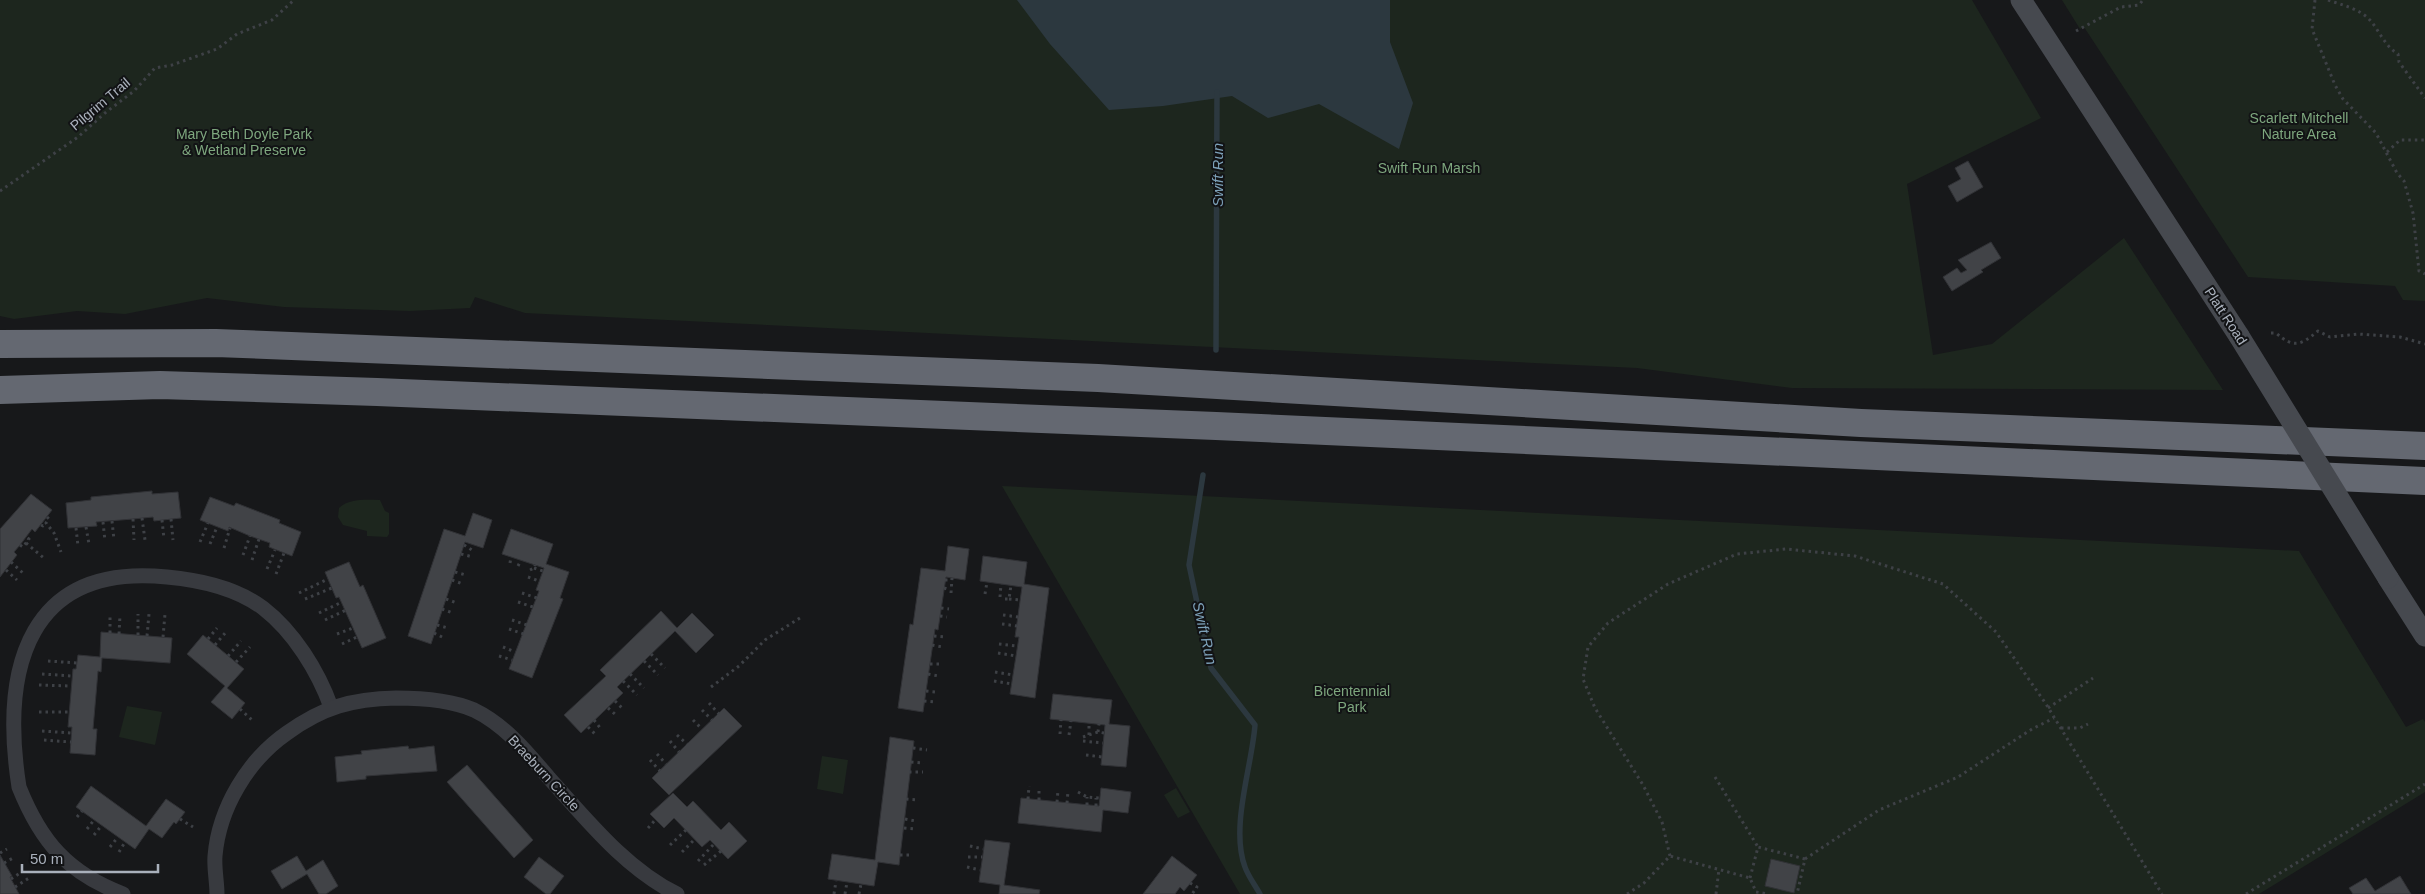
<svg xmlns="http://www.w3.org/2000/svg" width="2425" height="894" font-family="Arial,sans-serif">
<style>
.green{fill:#1d261e}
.water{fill:#2c383f}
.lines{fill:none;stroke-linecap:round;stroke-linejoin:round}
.stream{stroke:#2c383f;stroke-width:5.5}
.building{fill:#414347;stroke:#313236}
.path{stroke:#3e4146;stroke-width:3;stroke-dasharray:2.5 4;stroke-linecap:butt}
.minor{stroke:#383a3f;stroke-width:15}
.secondary{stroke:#46494f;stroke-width:21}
.motorway{stroke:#646871;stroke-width:28}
.secondary-bridge{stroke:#46494f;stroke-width:21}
.labels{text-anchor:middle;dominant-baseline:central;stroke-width:4;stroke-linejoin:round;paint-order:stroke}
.street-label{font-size:14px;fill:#a9b0bb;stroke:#121315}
.park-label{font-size:14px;fill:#7ea77e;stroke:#121315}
.water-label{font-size:15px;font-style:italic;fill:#7da1b9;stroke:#121315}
</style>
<rect width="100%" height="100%" fill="#17181a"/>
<g class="green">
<polygon points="0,0 1972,0 2041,118 1907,184 1933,355 1992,344 2124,238 2223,390 1792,388 1637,368 525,313 475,297 470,308 410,311 284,307 207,298 125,314 77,311 14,319 0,316"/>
<polygon points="2062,0 2425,0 2425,301 2403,300 2395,286 2248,277 2084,27 2080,29"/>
<polygon points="1002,486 2299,551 2406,727 2423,719 2425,722 2425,792 2259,894 1240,894"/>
<path d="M380,500L385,511L389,513V534L387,537L367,536V531L343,525L338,517L339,508C350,498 366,500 380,500Z"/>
<polygon points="127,706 162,712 155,745 119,737"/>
<polygon points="822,756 848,760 843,794 817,789"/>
<polygon points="1176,788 1190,812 1178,818 1164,795"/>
</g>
<polygon class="water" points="1017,0 1390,0 1390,42 1413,103 1399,149 1319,104 1268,118 1232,96 1163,106 1109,110 1050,44"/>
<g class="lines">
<g class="stream">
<polyline points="1216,350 1217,92"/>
<path d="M1203,475L1189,565L1211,668L1255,725C1252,766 1230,827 1245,867C1248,876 1255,885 1260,894"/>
</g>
</g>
<g class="building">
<polygon points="1968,161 1983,187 1957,202 1948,186 1961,179 1955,168"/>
<polygon points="1991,242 2001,258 1981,270 1983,272 1952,291 1943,277 1957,268 1961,273 1967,270 1958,260"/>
<polygon points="152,491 152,494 178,492 181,518 154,521 153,517 133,519 96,522 97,526 68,528 66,503 91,500 91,497"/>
<polygon points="31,494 52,510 35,532 32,529 20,545 14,552 17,555 0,577 0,529"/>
<polygon points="210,497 234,506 236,503 280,520 279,523 301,532 292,556 269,547 270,543 250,536 229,527 228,531 200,520"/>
<polygon points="473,513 492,520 483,548 465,542 431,644 408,636 444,529 465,536"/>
<polygon points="511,529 553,544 546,564 569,572 560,598 563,599 532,678 509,669 539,591 536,590 544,568 502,554"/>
<polygon points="948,546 969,549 965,580 946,577 938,630 935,629 923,712 898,708 910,624 913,625 921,568 945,571"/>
<polygon points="983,556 1027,562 1024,584 1049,588 1035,698 1010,694 1019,637 1015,637 1022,587 980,581"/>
<polygon points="349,562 360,587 363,585 386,638 362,648 339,597 336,598 325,572"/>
<polygon points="661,611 677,628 692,613 714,635 696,653 675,631 617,687 623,693 581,733 564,715 606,676 600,670"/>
<polygon points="101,632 172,638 170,663 102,658 101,672 98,671 93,729 97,729 95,755 70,753 72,727 68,727 73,669 76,669 78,655 100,657"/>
<polygon points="203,635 244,669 227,688 245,703 232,719 211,702 225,686 187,654"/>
<polygon points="1053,694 1112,700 1109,724 1130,726 1126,767 1101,765 1105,725 1050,719"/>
<polygon points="724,708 742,726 669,795 652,778"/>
<polygon points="890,737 914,741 899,865 878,862 874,886 828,879 832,854 875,860"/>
<polygon points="408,746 409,749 434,746 437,771 366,776 366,779 337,782 335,757 362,754 361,751"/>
<polygon points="467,765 533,840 514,858 447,782"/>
<polygon points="91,786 146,826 166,799 185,812 176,824 174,822 162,838 149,829 135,849 76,807"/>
<polygon points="1101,788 1131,792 1128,813 1103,810 1101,832 1018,823 1021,798 1099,806"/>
<polygon points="673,793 687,807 693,801 721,830 729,822 747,841 728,859 710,840 702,847 674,818 664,828 650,814"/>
<polygon points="985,840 1010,843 1004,885 1040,890 1039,894 999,894 1000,885 979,882"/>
<polygon points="0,855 12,876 10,877 19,894 0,894"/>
<polygon points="297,856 306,871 323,860 338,886 326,894 319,894 307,874 282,889 271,871"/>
<polygon points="1172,856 1197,875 1184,891 1180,887 1175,894 1143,894"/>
<polygon points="539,857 564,876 550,894 546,894 524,877"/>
<polygon points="1771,859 1800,866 1794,893 1765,886"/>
<polygon points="2400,876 2411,894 2353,894 2349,888 2366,878 2375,891"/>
</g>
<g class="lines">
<g class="path">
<polyline points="2315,0 2312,29 2335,85 2343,99 2376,133 2397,173 2404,181 2413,213 2419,271 2425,274"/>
<path d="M2328,0C2342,5 2357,8 2368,18C2379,29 2384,46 2398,54L2399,62L2425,98"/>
<polyline points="2076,31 2121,7 2139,5 2143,0"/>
<polyline points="2387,152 2400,140 2425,140"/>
<polyline points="0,191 78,137 105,113 134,91 155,68 172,65 217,49 237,34 272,20 294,0"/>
<path d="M2271,333H2276C2294,349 2301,345 2318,331L2330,337L2358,334L2400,337L2425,344"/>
<polyline points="47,517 49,519 46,523 54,533 61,552"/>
<polyline points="142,518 145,540"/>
<polyline points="133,519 134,540"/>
<polyline points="171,519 173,540"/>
<polyline points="162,520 164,539"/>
<polyline points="112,521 114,540"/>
<polyline points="103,522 105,541"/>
<polyline points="41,525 43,526 46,523"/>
<polyline points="86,527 89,544"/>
<polyline points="76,528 78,546"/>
<polyline points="200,542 208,523"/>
<polyline points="26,543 45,559"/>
<polyline points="210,544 217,527"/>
<polyline points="20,545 23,547 29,539 26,537"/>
<polyline points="464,545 475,552"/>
<polyline points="224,548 230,528"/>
<polyline points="461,554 473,557"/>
<polyline points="243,555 250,536"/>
<polyline points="252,560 259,539"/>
<polyline points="11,562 24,574"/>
<polyline points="510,563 511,557"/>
<polyline points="518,566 521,560"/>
<polyline points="534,568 543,571"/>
<polyline points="267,569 275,550"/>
<polyline points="6,570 17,580"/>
<polyline points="530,570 534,568 535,565"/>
<polyline points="455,572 466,575"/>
<polyline points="276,574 284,553"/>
<polyline points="528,577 539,581"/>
<polyline points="452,580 463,584"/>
<polyline points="945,580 951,580"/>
<polyline points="944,588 950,590"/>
<polyline points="299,593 328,579"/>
<polyline points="522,593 537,598"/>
<polyline points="951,593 952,578"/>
<polyline points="985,594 987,582"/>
<polyline points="1000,597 1001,584"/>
<polyline points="305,599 332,588"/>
<polyline points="446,599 457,603"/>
<polyline points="1005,599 1009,599 1011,585"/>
<polyline points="1009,599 1020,600"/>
<polyline points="518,602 533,607"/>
<polyline points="941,608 949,609"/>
<polyline points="442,609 453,613"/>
<polyline points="319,613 342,602"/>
<polyline points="1003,615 1018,617"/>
<polyline points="940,616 947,617"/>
<polyline points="325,620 346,610"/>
<polyline points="512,620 527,625"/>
<polyline points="1002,624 1017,626"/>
<polyline points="437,625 448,628"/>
<polyline points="509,629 524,634"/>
<polyline points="110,633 110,616"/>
<polyline points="434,633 444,638"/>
<polyline points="119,634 120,615"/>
<polyline points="337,634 353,628"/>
<polyline points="138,635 138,614"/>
<polyline points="147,636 149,614"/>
<polyline points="934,636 945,637"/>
<polyline points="163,637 165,614"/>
<polyline points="208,639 217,628"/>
<polyline points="342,644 357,637"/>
<polyline points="999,644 1017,646"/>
<polyline points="215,645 226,632"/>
<polyline points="932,645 943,647"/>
<polyline points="503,647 515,652"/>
<polyline points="998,653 1016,656"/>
<polyline points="651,654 665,668"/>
<polyline points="228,656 241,641"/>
<polyline points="499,656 512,660"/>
<polyline points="48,661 77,663"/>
<polyline points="644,661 658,675"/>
<polyline points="236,662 250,647"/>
<polyline points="930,664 941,664"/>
<polyline points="995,672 1013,675"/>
<polyline points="42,674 72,676"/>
<polyline points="630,674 644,688"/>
<polyline points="928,674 939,676"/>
<polyline points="623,681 637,695"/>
<polyline points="994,681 1012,684"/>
<polyline points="39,685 71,686"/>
<polyline points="711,687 739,666 765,640 800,618"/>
<polyline points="926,691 936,692"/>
<polyline points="615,701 623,709"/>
<polyline points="924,701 935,702"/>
<polyline points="709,703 719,714"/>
<polyline points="608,708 616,715"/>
<polyline points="2048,708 2093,678"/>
<polyline points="240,709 252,720"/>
<polyline points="702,710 712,720"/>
<polyline points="39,712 69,712"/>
<polyline points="594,720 601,729"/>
<polyline points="693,720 702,729"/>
<polyline points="588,727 595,734"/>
<polyline points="2061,728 2080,728 2088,724"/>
<polyline points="42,731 71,733"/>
<polyline points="1098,732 1099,724"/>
<polyline points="1060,734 1061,720"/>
<polyline points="677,735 687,744"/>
<polyline points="1069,735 1071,721"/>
<polyline points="1089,735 1089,723"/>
<polyline points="1083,737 1098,732 1104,733"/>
<polyline points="44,740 71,742"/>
<polyline points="670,741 679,752"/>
<polyline points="1083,741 1103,743"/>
<polyline points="913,748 927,750"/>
<polyline points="657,754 666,764"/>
<polyline points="1086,755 1102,757"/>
<polyline points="650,760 660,771"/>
<polyline points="911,762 924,763"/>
<polyline points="909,772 923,772"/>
<polyline points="1715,777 1758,847"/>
<polyline points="1078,792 1087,797 1099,798"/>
<polyline points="906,799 919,800"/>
<polyline points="1028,799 1029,786"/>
<polyline points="1039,800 1039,788"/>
<polyline points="1057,802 1058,790"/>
<polyline points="1067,803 1068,791"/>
<polyline points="1087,805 1087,797"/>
<polyline points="1096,806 1096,798"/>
<polyline points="77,817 82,811"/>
<polyline points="180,819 193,827"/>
<polyline points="905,819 916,821"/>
<polyline points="648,828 656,819"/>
<polyline points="904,828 915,829"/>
<polyline points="87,829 94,820"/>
<polyline points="94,835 102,825"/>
<polyline points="670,845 686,830"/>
<polyline points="970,846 983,849"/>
<polyline points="110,847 118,837"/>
<polyline points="119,852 125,842"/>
<polyline points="682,852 695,839"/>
<polyline points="0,853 7,849"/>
<polyline points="900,855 912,855"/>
<polyline points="1670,856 1662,822 1643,785 1595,708 1583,679 1588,647 1608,623 1668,584 1737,554 1786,549 1855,556 1943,584 1996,632 2046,704 2162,894"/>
<polyline points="968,857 982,857"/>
<polyline points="1805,859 1879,810 1958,777 2032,729 2054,718"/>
<polyline points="698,861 714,844"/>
<polyline points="4,863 13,858"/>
<polyline points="704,865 721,851"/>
<polyline points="967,867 980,870"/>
<polyline points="1750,878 1758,847 1805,859 1797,894"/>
<polyline points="11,879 23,871"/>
<polyline points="1190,883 1197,887 1192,894"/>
<polyline points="15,887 29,878"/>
<polyline points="834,894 836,881"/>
<polyline points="845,894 847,882"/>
<polyline points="859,894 861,884"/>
<polyline points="1627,894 1644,883 1670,856 1750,878 1756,892 1769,894"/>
<polyline points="1716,894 1719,869"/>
<polyline points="2246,894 2425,784"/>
</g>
<g class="minor">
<path d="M123,894C68,873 41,842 19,787C0,665 30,563 167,577C200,580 236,588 263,608C294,632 318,671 331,707"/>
<path d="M217,894C217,882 214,868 215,856C219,808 248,760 287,733C323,707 352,699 396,698C421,698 451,700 474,710C505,725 527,752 549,778C587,820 626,869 677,894"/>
</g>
<g class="secondary">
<polyline points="2021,0 2239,336"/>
<polyline points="2388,578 2425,636"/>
</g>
<g class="motorway">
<polyline points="0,344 216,343 1098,378 1861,423 2425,446"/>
<polyline points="0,390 160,385 377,392 1216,426 2425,481"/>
</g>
<polyline class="secondary-bridge" points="2239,336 2388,578"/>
</g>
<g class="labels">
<g class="street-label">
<text transform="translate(100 104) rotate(-40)">Pilgrim Trail</text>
<text transform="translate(2226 316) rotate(57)">Platt Road</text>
<text transform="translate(544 773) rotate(47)">Braeburn Circle</text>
</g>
<g class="park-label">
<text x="2299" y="118">Scarlett Mitchell<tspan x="2299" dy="16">Nature Area</tspan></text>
<text x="244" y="134">Mary Beth Doyle Park<tspan x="244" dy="16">&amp; Wetland Preserve</tspan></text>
<text x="1429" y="168">Swift Run Marsh</text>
<text x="1352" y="691">Bicentennial<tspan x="1352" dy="16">Park</tspan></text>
</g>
<g class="water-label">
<text transform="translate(1217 175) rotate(-90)">Swift Run</text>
<text transform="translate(1205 633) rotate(77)">Swift Run</text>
</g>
</g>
<path d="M22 864v8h136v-8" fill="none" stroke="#a9b0bb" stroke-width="2.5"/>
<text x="30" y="864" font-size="15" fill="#a9b0bb" stroke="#121315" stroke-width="4" paint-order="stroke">50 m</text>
</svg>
